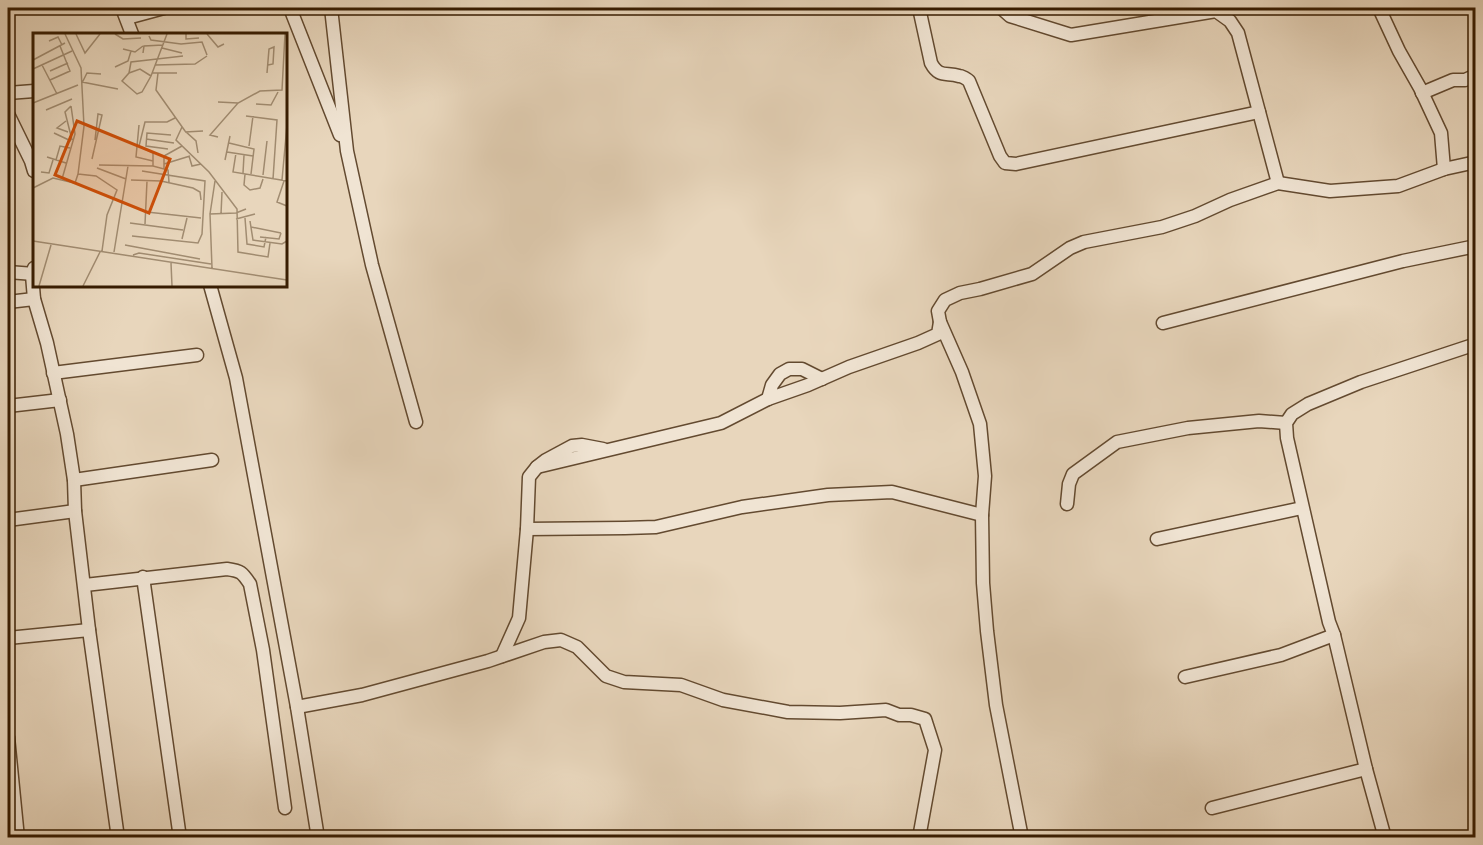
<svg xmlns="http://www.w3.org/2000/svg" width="1483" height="845" font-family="'IM FELL French Canon',serif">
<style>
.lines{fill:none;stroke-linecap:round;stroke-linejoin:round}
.street-casing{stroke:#634a30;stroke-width:15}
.street{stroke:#f0e4d3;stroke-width:12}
.inset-road{fill:none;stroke:#a18c71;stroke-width:1.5}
.view{fill:#cd500a;fill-opacity:0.15;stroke:#cd500a;stroke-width:3}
.inset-edge{fill:none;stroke:#371c01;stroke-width:3}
</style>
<rect width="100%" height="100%" fill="#e8d6bc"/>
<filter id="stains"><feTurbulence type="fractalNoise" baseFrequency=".00333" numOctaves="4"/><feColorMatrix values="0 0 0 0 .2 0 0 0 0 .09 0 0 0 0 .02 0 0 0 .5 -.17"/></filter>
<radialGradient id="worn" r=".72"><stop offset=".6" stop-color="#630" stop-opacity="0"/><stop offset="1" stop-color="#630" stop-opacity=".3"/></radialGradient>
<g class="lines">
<g class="street-casing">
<g id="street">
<polyline points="122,8 132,34"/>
<polyline points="290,8 340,135"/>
<polyline points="331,8 347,151 372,265 416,422"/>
<path d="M919,8L931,63C939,78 946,72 959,76C962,76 967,79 969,81L1000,156L1005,163L1016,164L1259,112"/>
<polyline points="1001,8 1010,16 1071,35 1216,11 1230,21 1238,33 1278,183"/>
<polyline points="1379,8 1399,51 1420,88 1441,133 1444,169"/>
<polyline points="127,18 164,8"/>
<polyline points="8,93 34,91"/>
<polyline points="1422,93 1453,80 1465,80 1476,75"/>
<polyline points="8,114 31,161 34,171"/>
<polyline points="34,268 32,275 34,299 47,343 67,434 74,480 75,511 89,630 118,838"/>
<polyline points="8,272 34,274"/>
<polyline points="210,285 236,378 297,707 318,838"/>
<polyline points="8,302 34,299"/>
<polyline points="1163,323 1403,261 1476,246"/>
<polyline points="53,373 197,355"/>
<polyline points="768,399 772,385 780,374 789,369 802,369 822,379"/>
<polyline points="8,406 60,400"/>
<polyline points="537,467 721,423 768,399 808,385 849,367 918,343 938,334 940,322"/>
<polyline points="74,480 212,460"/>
<polyline points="1067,504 1069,484 1073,474 1117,442 1188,428 1259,421 1286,423"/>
<polyline points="8,520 75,511"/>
<polyline points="527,529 625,528 656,527 742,507 828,495 892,492 982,515"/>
<polyline points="1157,539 1302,508"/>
<polyline points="143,577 179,831"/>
<path d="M85,585L227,569C241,571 242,572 250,584L263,650L285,808"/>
<polyline points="8,638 89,630"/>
<polyline points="502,656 519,618 527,529 529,477 537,467 546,460 572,446 582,445 603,449"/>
<polyline points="1185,677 1281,655 1334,635"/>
<polyline points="297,707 362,695 488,661 544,642 561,640 577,647 606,676 624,682 681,685 723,700 788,712 840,713 886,710 899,715 911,715 925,719 935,750 919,838"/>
<polyline points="8,737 18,838"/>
<polyline points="1212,808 1366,769"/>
<polyline points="1022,838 996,705 987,631 983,583 982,515 985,476 980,424 962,372 940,322 938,311 945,300 960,293 980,289 1032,274 1070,248 1084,242 1162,227 1195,216 1230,200 1278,183 1330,191 1398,186 1444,169 1476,162"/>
<polyline points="1385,838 1366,769 1334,635 1329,622 1287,438 1286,423 1292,414 1308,404 1361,382 1476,344"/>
</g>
</g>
<use href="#street" class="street"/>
</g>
<g transform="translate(33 33)">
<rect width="254" height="254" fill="#e8d6bc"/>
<path class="inset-road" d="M43,1L52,20L67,1M82,1L90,6L108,5M153,1V6L166,5M174,1L185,14L191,11M116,3L118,7L148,11L169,9L174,22M16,8L25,4L29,12M129,15L149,20M90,16L102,19L110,13M110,20L111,13L130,12M124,26L150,23M0,27L32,10M9,32L24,61M122,32L162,31L174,23M82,34L95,28L98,18M0,36L39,18M17,38L35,30M96,40L98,29L124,26M119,40H144M125,40L123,57L152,98L163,108L165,120M234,40L236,16L241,14L240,31L235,32M118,43L107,36L96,40L89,48L104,61L109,59L118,43L134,1M17,47L37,38L27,13M49,49L85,56M49,50L54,40L68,41M185,69L205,70M0,70L45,52M223,71L238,72L245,59M38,73L32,79L39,107M13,77L39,66M213,83L244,87L240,146M33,88L24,95L35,99M106,92L103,124L120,128M149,94L143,107L176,139L204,176L205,219L235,224L237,210M152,99L170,98M21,100L38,108M185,104L177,102L205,70L227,58L249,57L252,1M113,106L141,110M196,110L221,116L218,141M216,113L220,83M135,116L113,113L114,100L138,102M194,119L220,123M203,120L200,139L254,148M156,123L159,133L168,131M14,124L33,130M59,126L69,82L65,81L62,107M23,127L27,113L37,115M192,127L197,103M131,131L157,123M66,132L120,133L135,137L136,149M120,133V120L106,113L112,89H134L142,85M64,135L93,146M131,136V123L149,113M8,139L16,140L20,127M210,140L211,122M45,141L63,143L84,157L74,182L69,218M212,141L211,152L217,157L227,155L230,146M230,142L234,108M29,146L42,101L38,73M98,147L128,148L160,155L167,159L168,167M249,147L254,92M251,148L244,169L254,173M0,155L20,145L42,150L45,141L51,93L48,35L32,1M114,179L168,185M177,181L182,148M188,181L189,159M212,185L214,211L231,214L233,204M203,186L222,181M217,188L220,207L249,211L254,208M97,190L150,197M112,191L114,148M218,194L248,200M99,203L165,210L169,201L172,148L109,138M227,204L246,206L248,200M149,206L154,185M0,208L254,247M92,212L167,226M81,219L95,133M100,222L106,220L178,231M138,230L139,253M179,235L177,181L203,180L213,176M6,253L18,212M50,253L67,219"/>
<path class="view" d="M44,88L137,126L116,180L22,142Z"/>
<rect width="254" height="254" class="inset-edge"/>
</g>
<rect width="1483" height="845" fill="none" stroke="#e8d6bc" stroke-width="30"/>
<rect x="9" y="9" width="1465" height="827" fill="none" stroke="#371c01" stroke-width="3"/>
<rect x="15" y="15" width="1453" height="815" fill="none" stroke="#371c01" stroke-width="1.5"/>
<rect width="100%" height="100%" filter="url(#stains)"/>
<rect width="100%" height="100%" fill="url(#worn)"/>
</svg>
